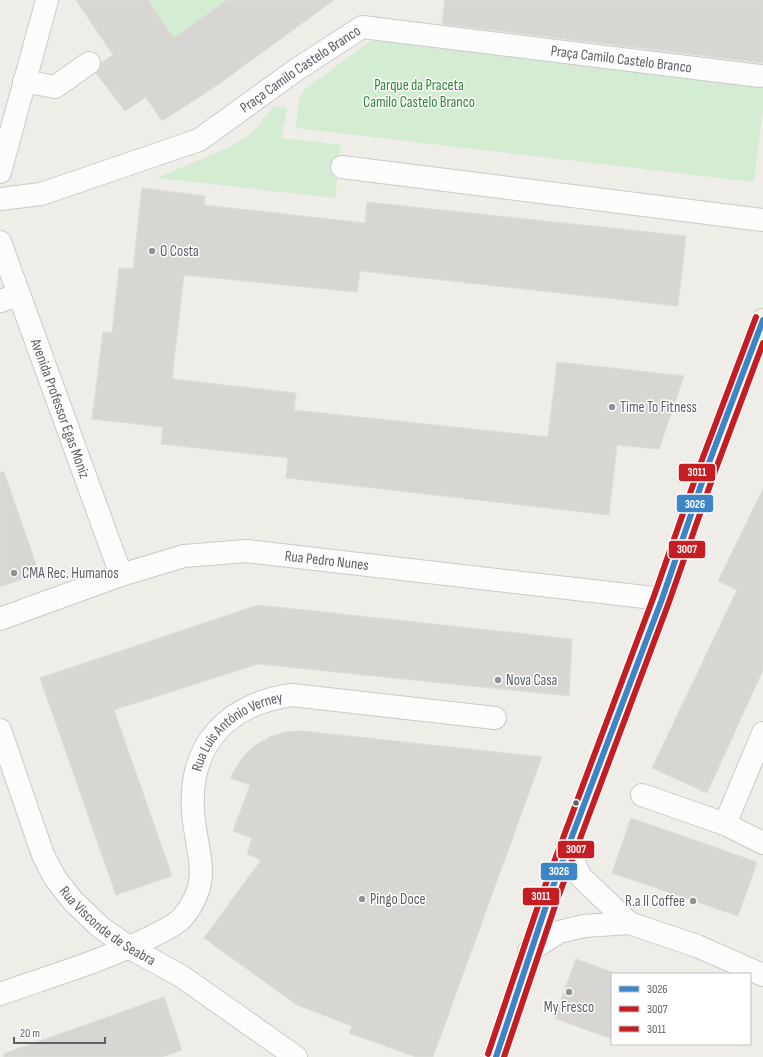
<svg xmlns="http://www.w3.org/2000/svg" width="763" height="1057" font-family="'Sofia Sans Condensed',sans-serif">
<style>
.green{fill:#d4ecd2}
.building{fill:#d8d6d3;stroke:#dedcd7}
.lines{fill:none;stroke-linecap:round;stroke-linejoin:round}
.minor-casing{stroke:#cacac9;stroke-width:24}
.major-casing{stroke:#d8cfb4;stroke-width:24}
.minor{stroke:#fcfcfc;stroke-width:22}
.major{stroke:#f3f2e9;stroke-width:22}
.bus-1-casing{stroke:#fff;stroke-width:9}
.bus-2-casing{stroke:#fff;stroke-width:9}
.bus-3-casing{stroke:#fff;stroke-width:9}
.bus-1{stroke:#3d85c6;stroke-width:6}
.bus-2{stroke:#c61d23;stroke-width:6}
.bus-3{stroke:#c61d23;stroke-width:6}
.poi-dot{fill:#909294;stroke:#fff;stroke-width:1.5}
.bus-dot{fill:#5d6167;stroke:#fff;stroke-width:1.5}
.labels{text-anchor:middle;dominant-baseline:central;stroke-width:3;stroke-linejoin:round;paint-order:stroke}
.street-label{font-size:15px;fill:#5d6167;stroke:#fff}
.park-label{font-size:15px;fill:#2c8732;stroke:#fff}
.poi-label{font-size:15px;fill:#5d6167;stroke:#fff;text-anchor:start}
.line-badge{stroke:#fff;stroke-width:1.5}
.badge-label{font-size:11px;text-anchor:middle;font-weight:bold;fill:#fff}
</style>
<rect width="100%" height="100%" fill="#eeede8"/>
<g class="green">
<polygon points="149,0 227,0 174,38 153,9"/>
<polygon points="378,40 763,85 763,109 754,182 296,128 299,99 304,90 369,42"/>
<polygon points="274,106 287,108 282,138 341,145 335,198 157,178 228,148 251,134"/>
</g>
<g class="building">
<polygon points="76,0 149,0 153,9 174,38 227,0 334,0 219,84 162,121 146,97 125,111 96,73 100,69 101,63 113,55"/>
<polygon points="445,0 763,0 763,63 442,24"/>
<polygon points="142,188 205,196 204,205 365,223 367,202 686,236 678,306 360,271 357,292 184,275 172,379 296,393 294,410 548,437 557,362 684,376 659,449 617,445 609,515 286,478 288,458 161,444 163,427 92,419 103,332 112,333 119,268 133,269"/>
<polygon points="0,472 4,472 39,573 0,587"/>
<polygon points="763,489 763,670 707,793 652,768 737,590 718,581"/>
<polygon points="258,605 572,639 569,696 258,664 114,710 172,876 116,895 40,678"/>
<polygon points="303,731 542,757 433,1057 416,1057 349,1033 352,1026 297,1005 204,938 261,860 247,854 252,838 233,831 250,785 230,778 242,758 254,746 270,737 285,732"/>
<polygon points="631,818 757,862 738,916 612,873"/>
<polygon points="576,959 612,972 612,1039 554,1018"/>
<polygon points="164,997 182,1050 161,1057 4,1057 3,1054"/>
</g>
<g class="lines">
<g class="minor-casing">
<g id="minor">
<polyline points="24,81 55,87 89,63"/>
<polyline points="342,167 763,220"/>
<polyline points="0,172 47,0"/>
<path id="s1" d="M0,199L41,194L199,140L296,70L362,27L760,76"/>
<path id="s2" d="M0,242L121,575"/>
<polyline points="0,301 18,295"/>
<path id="s3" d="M0,619L121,575L184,556L246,551L662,599"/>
<path id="s4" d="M0,730L43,855L55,878L73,901L100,927L130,948L181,976L296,1057"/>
<polyline points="642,795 725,824 763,843"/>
<polyline points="725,824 763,733"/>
<polyline points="567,847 580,876 629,923 697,946 763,975"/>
<polyline points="529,951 559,932 584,926 629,923"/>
<path id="s5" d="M0,994C51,976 105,960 153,936C164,930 175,926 183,917C215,878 195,853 193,810C189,744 228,704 292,695L495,718"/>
</g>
</g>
<g class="major-casing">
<polyline id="major" points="496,1057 549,897 662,599 707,468 763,320"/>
</g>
<use href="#minor" class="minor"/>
<use href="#major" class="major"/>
<g class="bus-1-casing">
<polyline id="bus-1" points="496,1057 549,897 662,599 707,468 763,320"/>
</g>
<g class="bus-2-casing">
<polyline id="bus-2" points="504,1057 557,900 669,602 715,471 763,343"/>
</g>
<g class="bus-3-casing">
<polyline id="bus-3" points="488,1054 542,894 654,596 700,465 756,317"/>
</g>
<use href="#bus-1" class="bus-1"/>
<use href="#bus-2" class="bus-2"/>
<use href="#bus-3" class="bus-3"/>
</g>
<g class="poi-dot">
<circle cx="152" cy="251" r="4"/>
<circle cx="612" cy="407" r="4"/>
<circle cx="14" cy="573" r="4"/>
<circle cx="498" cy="680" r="4"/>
<circle cx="362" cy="899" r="4"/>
<circle cx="693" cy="901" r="4"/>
<circle cx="569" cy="992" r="4"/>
</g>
<circle class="bus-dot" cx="576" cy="803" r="3.5"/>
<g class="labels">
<g class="street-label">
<text stroke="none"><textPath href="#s1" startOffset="668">Praça Camilo Castelo Branco</textPath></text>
<text stroke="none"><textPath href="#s1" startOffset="332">Praça Camilo Castelo Branco</textPath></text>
<text stroke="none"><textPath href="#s2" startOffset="177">Avenida Professor Egas Moniz</textPath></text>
<text stroke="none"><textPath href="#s3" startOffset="338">Rua Pedro Nunes</textPath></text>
<text stroke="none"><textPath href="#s5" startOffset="411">Rua Luis António Verney</textPath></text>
<text stroke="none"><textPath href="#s4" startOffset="230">Rua Visconde de Seabra</textPath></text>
</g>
<g class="park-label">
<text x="419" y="85">Parque da Praceta<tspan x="419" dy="17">Camilo Castelo Branco</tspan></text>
</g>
<g class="poi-label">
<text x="160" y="251">O Costa</text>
<text x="620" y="407">Time To Fitness</text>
<text x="22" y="573">CMA Rec. Humanos</text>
<text x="506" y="680">Nova Casa</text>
<text x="370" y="899">Pingo Doce</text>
<text x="685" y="901" text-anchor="end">R.a II Coffee</text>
<text x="569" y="1007" text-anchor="middle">My Fresco</text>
</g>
</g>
<g class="line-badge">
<rect x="678" y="463" width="38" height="19" rx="4" fill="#c61d23"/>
<rect x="676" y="494" width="38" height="19" rx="4" fill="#3d85c6"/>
<rect x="668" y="540" width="38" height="19" rx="4" fill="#c61d23"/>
<rect x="557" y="840" width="38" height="19" rx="4" fill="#c61d23"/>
<rect x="540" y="862" width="38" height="19" rx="4" fill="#3d85c6"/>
<rect x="522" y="887" width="38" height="19" rx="4" fill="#c61d23"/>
</g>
<g class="badge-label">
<text x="697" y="476">3011</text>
<text x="695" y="508">3026</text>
<text x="687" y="553">3007</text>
<text x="576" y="853">3007</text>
<text x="559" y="875">3026</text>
<text x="541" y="900">3011</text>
</g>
<rect x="611" y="973" width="140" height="72" fill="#ffffff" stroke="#bec0c2"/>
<rect x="619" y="986" width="20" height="6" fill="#3d85c6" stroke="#bec0c2"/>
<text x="647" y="993" font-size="12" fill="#5d6167">3026</text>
<rect x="619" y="1006" width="20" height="6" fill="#c61d23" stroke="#bec0c2"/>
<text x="647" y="1013" font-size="12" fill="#5d6167">3007</text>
<rect x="619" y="1026" width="20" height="6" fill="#c61d23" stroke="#bec0c2"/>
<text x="647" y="1033" font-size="12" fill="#5d6167">3011</text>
<path d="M14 1037v6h91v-6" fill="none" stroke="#5d6167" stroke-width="2"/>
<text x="20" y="1037" font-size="12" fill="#5d6167" stroke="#ffffff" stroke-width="3" paint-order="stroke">20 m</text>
</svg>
